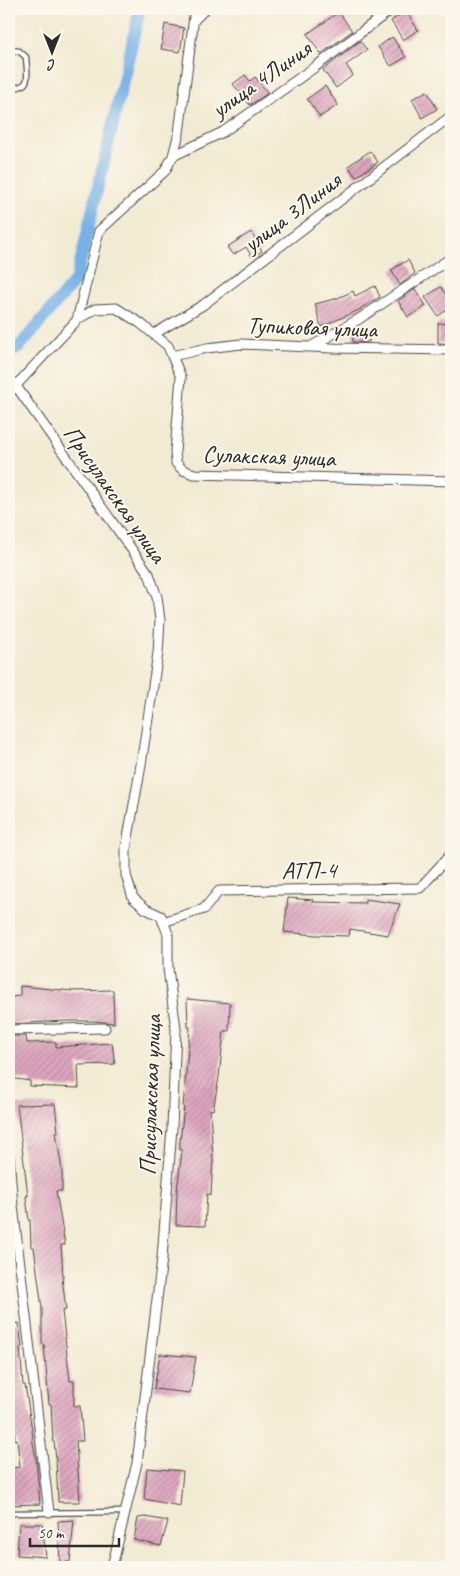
<svg xmlns="http://www.w3.org/2000/svg" width="460" height="1576" font-family="Caveat,sans-serif">
<style>
.lines{fill:none;stroke-linecap:round;stroke-linejoin:round}
.canal{stroke:#76b1e7;stroke-width:12}
.building{fill:url(#building-hatch)}
.lane-casing{stroke:#494844;stroke-width:7}
.street-casing{stroke:#494844;stroke-width:11}
.lane{stroke:#fff;stroke-width:4.5}
.street{stroke:#fff;stroke-width:9}
.labels{text-anchor:middle;dominant-baseline:central;stroke-width:4;stroke-linejoin:round;paint-order:stroke}
.street-label{font-size:24px;fill:#2b2b2b;stroke:#fbf7ec}
</style>
<defs>
<pattern id="building-hatch" width="6" height="6" patternUnits="userSpaceOnUse" patternTransform="scale(1.25)"><rect width="6" height="6" fill="#dea6bf"/><path d="M-1 1l2-2M0 6l6-6M5 7l2-2" fill="none" stroke="#b4879b"/></pattern>
</defs>
<rect width="100%" height="100%" fill="#fbf7ec"/>
<filter id="ink" filterUnits="userSpaceOnUse"><feTurbulence type="fractalNoise" baseFrequency=".02" numOctaves="2"/><feDisplacementMap in="SourceGraphic" scale="10" xChannelSelector="R" yChannelSelector="G"/><feConvolveMatrix kernelMatrix="1 2 1 2 8 2 1 2 1" color-interpolation-filters="sRGB"/></filter>
<filter id="wash" filterUnits="userSpaceOnUse"><feTurbulence type="fractalNoise" baseFrequency=".0096" numOctaves="4" result="noise"/><feDisplacementMap in="SourceGraphic" scale="20" xChannelSelector="R" yChannelSelector="G"/><feGaussianBlur stdDeviation="1.12" result="paint"/><feColorMatrix in="noise" values="0 0 0 0 0 0 0 0 0 0 0 0 0 0 0 0 0 1.4 0 .05"/><feComposite in="paint" operator="in"/></filter>
<g filter="url(#wash)">
<rect width="100%" height="100%" fill="#f2ebd3"/>
<g class="lines">
<polyline class="canal" points="9,353 18,348 76,280 140,9"/>
</g>
<g id="blocks">
<g class="building">
<polygon points="406,11 418,30 403,40 391,21"/>
<polygon points="339,12 352,31 321,54 307,34"/>
<polygon points="165,24 184,28 180,52 161,49"/>
<polygon points="392,37 406,57 391,66 378,47"/>
<polygon points="360,41 367,50 346,65 353,75 336,88 323,70"/>
<polygon points="245,75 250,81 255,77 268,93 250,105 233,84"/>
<polygon points="325,86 338,105 320,117 307,99"/>
<polygon points="427,91 437,109 422,118 412,99"/>
<polygon points="370,151 378,162 356,177 348,166"/>
<polygon points="251,232 262,251 252,257 246,247 233,255 227,247"/>
<polygon points="408,260 415,273 400,285 391,270"/>
<polygon points="375,286 380,297 361,308 361,309 321,327 315,304 338,298 353,291 355,296"/>
<polygon points="441,287 451,302 451,307 438,316 425,297"/>
<polygon points="415,289 426,306 408,317 398,301"/>
<polygon points="438,323 451,324 451,344 438,343"/>
<polygon points="369,331 369,342 353,342 353,332"/>
<polygon points="288,898 313,900 312,902 365,903 365,899 400,904 388,935 350,929 349,936 316,935 284,932"/>
<polygon points="20,986 72,991 113,990 114,1023 93,1021 65,1021 9,1024 9,997 20,996"/>
<polygon points="187,999 230,1003 229,1031 224,1031 219,1077 213,1110 210,1109 213,1160 211,1195 207,1194 205,1226 176,1225 177,1191 182,1150 179,1150 184,1107 183,1107 190,1027 188,1027"/>
<polygon points="9,1036 26,1036 27,1043 56,1042 56,1047 112,1043 115,1064 78,1065 79,1088 30,1086 30,1081 9,1078"/>
<polygon points="55,1104 58,1132 56,1132 62,1171 62,1191 56,1191 65,1245 61,1245 63,1277 62,1277 66,1310 62,1311 70,1381 74,1381 74,1406 80,1406 83,1441 76,1441 80,1502 58,1502 56,1459 54,1442 53,1442 51,1404 49,1404 44,1344 42,1344 42,1309 34,1247 31,1247 30,1220 29,1221 26,1196 28,1196 17,1105"/>
<polygon points="19,1323 22,1347 20,1348 23,1385 25,1385 33,1437 32,1437 36,1459 40,1504 9,1505 9,1468 20,1467 17,1439 15,1440 14,1410 9,1411 9,1325"/>
<polygon points="160,1354 196,1357 190,1393 154,1389"/>
<polygon points="147,1468 183,1471 180,1506 144,1499"/>
<polygon points="145,1517 168,1521 161,1546 134,1540 138,1518"/>
<polygon points="74,1520 70,1562 60,1562 58,1521"/>
<polygon points="19,1524 42,1524 46,1557 17,1555"/>
</g>
</g>
</g>
<g filter="url(#ink)">
<use href="#blocks" fill-opacity="0" stroke="#494844" stroke-width="1"/>
<g class="lines">
<g class="lane-casing">
<g id="lane">
<path d="M9,50L19,51L26,57C27,76 33,88 9,88"/>
<polyline points="9,1513 125,1512"/>
</g>
</g>
<g class="street-casing">
<g id="street">
<polyline points="194,20 205,9"/>
<polyline points="173,156 223,132 315,67 392,9"/>
<polyline points="77,320 99,231 165,171 173,156 179,133 195,9"/>
<polyline points="154,334 203,305 451,116"/>
<polyline points="312,346 359,319 451,258"/>
<polyline points="172,356 207,348 241,344 332,348 451,350"/>
<polyline points="16,386 149,574 157,597 160,620 158,653 140,771 126,848 126,875 133,898 146,909 161,916 168,934 168,969 176,1029 172,1128 162,1258 137,1463 112,1567"/>
<polyline points="9,393 77,320 95,309 116,308 140,323 168,346 172,356 181,377 175,452 176,463 183,470 194,474 451,481"/>
<polyline points="163,922 204,909 219,891 420,888 451,854"/>
<polyline points="9,1030 105,1028"/>
<polyline points="9,1157 13,1206 49,1512"/>
</g>
</g>
<use href="#lane" class="lane"/>
<use href="#street" class="street"/>
</g>
</g>
<g class="labels">
<g class="street-label">
<text transform="translate(261 79) rotate(-35)">улица 4Линия</text>
<text transform="translate(292 212) rotate(-37)">улица 3Линия</text>
<text transform="translate(312 327) rotate(2)">Тупиковая улица</text>
<text transform="translate(269 456) rotate(2)">Сулакская улица</text>
<text transform="translate(115 494) rotate(55)">Присулакская улица</text>
<text transform="translate(309 870) rotate(-1)">АТП-4</text>
<text transform="translate(150 1095) rotate(-88)">Присулакская улица</text>
</g>
</g>
<rect width="460" height="1576" fill="none" stroke="#fbf7ec" stroke-width="30"/>
<g transform="translate(52 52) rotate(180)" stroke="#fbf7ec" stroke-width="4" paint-order="stroke">
<path d="M0-4L9 19L0 12L-9 19Z" fill="#2b2b2b"/>
<text y="-8" font-size="14" font-weight="bold" text-anchor="middle" fill="#2b2b2b">С</text>
</g>
<path d="M30 1538v8h89v-8" fill="none" stroke="#2b2b2b" stroke-width="2.5"/>
<text x="38" y="1538" font-size="15" fill="#2b2b2b" stroke="#fbf7ec" stroke-width="4" paint-order="stroke">50 m</text>
</svg>
